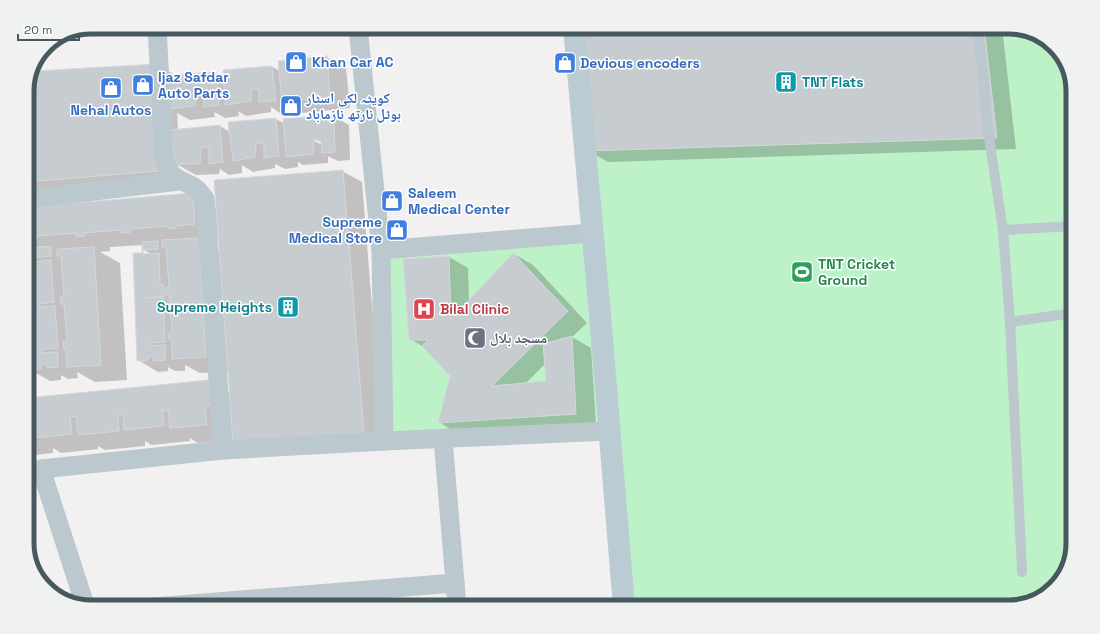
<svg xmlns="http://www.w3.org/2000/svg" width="1100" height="634" font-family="'Space Grotesk','Noto Naskh Arabic',sans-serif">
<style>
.green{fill:#bdf2c8}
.shadow{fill:#0003;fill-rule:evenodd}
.building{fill:#c7ccd0;stroke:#d4d8dc}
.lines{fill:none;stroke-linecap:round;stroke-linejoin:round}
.lane{stroke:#bbc8ce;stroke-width:10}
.street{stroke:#bbc8ce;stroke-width:19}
.secondary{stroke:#bbcbd3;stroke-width:22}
.labels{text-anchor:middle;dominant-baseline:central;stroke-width:3;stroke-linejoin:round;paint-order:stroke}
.shop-label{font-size:14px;font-weight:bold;fill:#366cbe;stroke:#fff;text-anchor:start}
.culture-label{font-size:14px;font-weight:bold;fill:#0d838f;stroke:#fff;text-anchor:start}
.leisure-label{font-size:14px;font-weight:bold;fill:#27864d;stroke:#fff;text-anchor:start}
.health-label{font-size:14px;font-weight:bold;fill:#be3a42;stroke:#fff;text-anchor:start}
.worship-label{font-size:14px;font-weight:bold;fill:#5b616d;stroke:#fff;text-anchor:start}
.rim{fill:none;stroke:#47585f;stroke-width:5}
</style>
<rect width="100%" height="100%" fill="#f3f0f1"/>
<polygon class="green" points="577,27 1009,27 1041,35 1062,55 1073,87 1073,544 1065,575 1041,598 1010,607 619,607 607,431 383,444 381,250 594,233"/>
<g class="shadow">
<polygon points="578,27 1002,27 1016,149 608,162 588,151"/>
<path d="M326,57L346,68L350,108L302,113L295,108V112L280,113L271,107V112L246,116L238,111L239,116L225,118L214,112L215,117L190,120L177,113L178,130L220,126L230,132L276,119L285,124L333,116L349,125L350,160L338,161L328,156V163L303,165L298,162V167L285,169L275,164V168L253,172L242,165V173L229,175L220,169L219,174L196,175L178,165L179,182L27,194V87L34,73L157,65L175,75L215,73L225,78L224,71L272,67L280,71ZM310,136L322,143V145L309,138Z"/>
<path d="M342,171L362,182L383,444L234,439L198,443L190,438V441L152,445L145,441V446L105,450L98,446V449L61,453L53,448V453L27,456V399L208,381L230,394L229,372L200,373L185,365V371H175L168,367V371L158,372L138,360L151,254L143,249V245L110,247V251L100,252L120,263L127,380L95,382L77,372L78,378L68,379L61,375V380L50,381L31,370L32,257V253L27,254V208L192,194L217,208ZM219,239L220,251L202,240Z"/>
<path d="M514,254L533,265L587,323L572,337L591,348L596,424L458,434L439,422L451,375L424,347L410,339L449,257L468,268L469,301ZM545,364L547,382L525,384Z"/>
</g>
<g class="building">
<polygon points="577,27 984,27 997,138 587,151"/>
<polygon points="327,56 330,97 282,102 278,61"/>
<polygon points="157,64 159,171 27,182 27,87 34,71"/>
<polygon points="272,66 276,101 259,102 259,89 251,90 251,101 225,105 223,70"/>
<polygon points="216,72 219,105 204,107 203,93 195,94 195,106 169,109 166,75"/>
<polygon points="334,115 335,152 322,153 321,140 314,140 313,154 286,157 283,119"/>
<polygon points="276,118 279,156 264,158 264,142 256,144 255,157 233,161 228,122"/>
<polygon points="220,125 223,162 209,164 209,147 201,148 200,164 175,164 171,130"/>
<polygon points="343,170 364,433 233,444 214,180"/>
<polygon points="193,193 195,224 175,226 175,228 168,229 168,226 131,229 131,232 121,233 121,230 84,233 84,236 76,237 76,233 37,236 37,239 29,239 29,237 27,237 27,207"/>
<polygon points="199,238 206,357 172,359 172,340 169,340 168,333 172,332 169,295 166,295 166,288 169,287 166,247 162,247 162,240"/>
<polygon points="158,241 158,249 143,250 143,254 159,253 160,285 164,285 164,296 146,298 164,297 165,342 148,343 148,346 165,345 165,360 154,361 154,356 148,357 148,360 137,361 133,253 142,253 142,242"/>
<polygon points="51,246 51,256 33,258 33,262 51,260 54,302 39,304 40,307 55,306 58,348 41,350 41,353 58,352 58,367 47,368 47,364 41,365 41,369 30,370 27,338 27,256 31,256 30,248"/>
<polygon points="94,247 101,365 67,367 66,349 64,349 63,341 67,341 64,304 61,304 60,296 64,296 61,256 57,256 57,249"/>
<polygon points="513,253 568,311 492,386 546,381 543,344 572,336 576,414 438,423 450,376 422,346 428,340 409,340 403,259 449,256 451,319"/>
<polygon points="209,380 211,405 205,406 207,425 170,428 168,410 162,411 164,426 124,430 123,415 118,416 119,431 78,435 76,416 70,417 72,434 34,438 32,420 27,421 27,398"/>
</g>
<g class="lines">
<g class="lane">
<polyline points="978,27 988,131 1003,230 1010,322 1022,572"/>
<polyline points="1003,230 1073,226"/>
<polyline points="1010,322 1073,313"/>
</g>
<g class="street">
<path d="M157,27L164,159C172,181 177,177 194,187C199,190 202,195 205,199L223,450"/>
<polyline points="358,27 381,250 384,441"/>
<polyline points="27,199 179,181"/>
<polyline points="381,250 592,233"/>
<polyline points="443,439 457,607"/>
<polyline points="41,469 85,605"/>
<polyline points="27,475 41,469 223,450 384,441 609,431"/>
<polyline points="153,607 455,583"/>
</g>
<polyline class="secondary" points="574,27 600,315 624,607"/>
</g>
<defs>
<g id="shop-square" transform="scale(1.15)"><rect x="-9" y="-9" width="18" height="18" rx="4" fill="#3f7fe0" stroke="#fff"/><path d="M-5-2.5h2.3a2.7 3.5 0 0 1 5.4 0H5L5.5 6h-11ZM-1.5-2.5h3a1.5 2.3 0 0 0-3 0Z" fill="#fff"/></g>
<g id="building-square" transform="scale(1.15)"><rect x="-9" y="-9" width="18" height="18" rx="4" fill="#0f9aa8" stroke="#fff"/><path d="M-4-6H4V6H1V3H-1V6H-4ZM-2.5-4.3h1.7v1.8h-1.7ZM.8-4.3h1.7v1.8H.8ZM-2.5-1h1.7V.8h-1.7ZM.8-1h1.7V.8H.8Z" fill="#fff"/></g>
<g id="stadium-square" transform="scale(1.15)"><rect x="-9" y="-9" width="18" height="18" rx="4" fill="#2e9e5b" stroke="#fff"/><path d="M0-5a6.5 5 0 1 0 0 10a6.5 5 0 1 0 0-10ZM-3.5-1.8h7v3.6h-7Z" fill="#fff"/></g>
<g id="hospital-square" transform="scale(1.15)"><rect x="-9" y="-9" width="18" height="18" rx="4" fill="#e0444e" stroke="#fff"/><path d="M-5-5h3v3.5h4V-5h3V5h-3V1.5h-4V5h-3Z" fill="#fff"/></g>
<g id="mosque-square" transform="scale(1.15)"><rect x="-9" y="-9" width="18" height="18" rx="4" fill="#6b7280" stroke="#fff"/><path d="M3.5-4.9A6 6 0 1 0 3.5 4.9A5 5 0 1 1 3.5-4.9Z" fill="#fff"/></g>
</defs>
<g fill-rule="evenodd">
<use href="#shop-square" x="296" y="62"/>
<use href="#shop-square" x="565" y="63"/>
<use href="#building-square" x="786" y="82"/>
<use href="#shop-square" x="143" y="85"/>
<use href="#shop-square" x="111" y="88"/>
<use href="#shop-square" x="291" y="106"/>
<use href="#shop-square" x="392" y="201"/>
<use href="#shop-square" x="397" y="230"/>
<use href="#stadium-square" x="802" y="272"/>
<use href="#building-square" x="288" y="307"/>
<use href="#hospital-square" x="424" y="309"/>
<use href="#mosque-square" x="475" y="338"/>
</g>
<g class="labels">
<g class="shop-label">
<text x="312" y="62">Khan Car AC</text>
<text x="580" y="63">Devious encoders</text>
<text x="158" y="77">Ijaz Safdar<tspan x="158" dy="16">Auto Parts</tspan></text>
<text x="306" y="98">کویٹہ لکی اسٹار<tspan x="306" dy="16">ہوٹل نارتھ نازماباد</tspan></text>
<text x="111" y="110" text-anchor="middle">Nehal Autos</text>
<text x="408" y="193">Saleem<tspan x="408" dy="16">Medical Center</tspan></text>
<text x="382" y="222" text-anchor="end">Supreme<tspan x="382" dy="16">Medical Store</tspan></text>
</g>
<g class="culture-label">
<text x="802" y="82">TNT Flats</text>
<text x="272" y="307" text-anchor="end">Supreme Heights</text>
</g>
<g class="leisure-label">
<text x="818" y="264">TNT Cricket<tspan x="818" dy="16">Ground</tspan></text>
</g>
<g class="health-label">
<text x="440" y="309">Bilal Clinic</text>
</g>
<g class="worship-label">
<text x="490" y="338">مسجد بلال</text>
</g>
</g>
<path d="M0 0H1100V634H0ZM91 34H1009A57 57 0 0 1 1066 91V543A57 57 0 0 1 1009 600H91A57 57 0 0 1 34 543V91A57 57 0 0 1 91 34Z" fill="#f0f2f2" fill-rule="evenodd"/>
<path class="rim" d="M91 34H1009A57 57 0 0 1 1066 91V543A57 57 0 0 1 1009 600H91A57 57 0 0 1 34 543V91A57 57 0 0 1 91 34Z"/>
<path d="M18 34v6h61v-6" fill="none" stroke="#47585f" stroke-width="2"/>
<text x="24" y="34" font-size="12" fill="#47585f" stroke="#ffffff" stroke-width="3" paint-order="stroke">20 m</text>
</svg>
